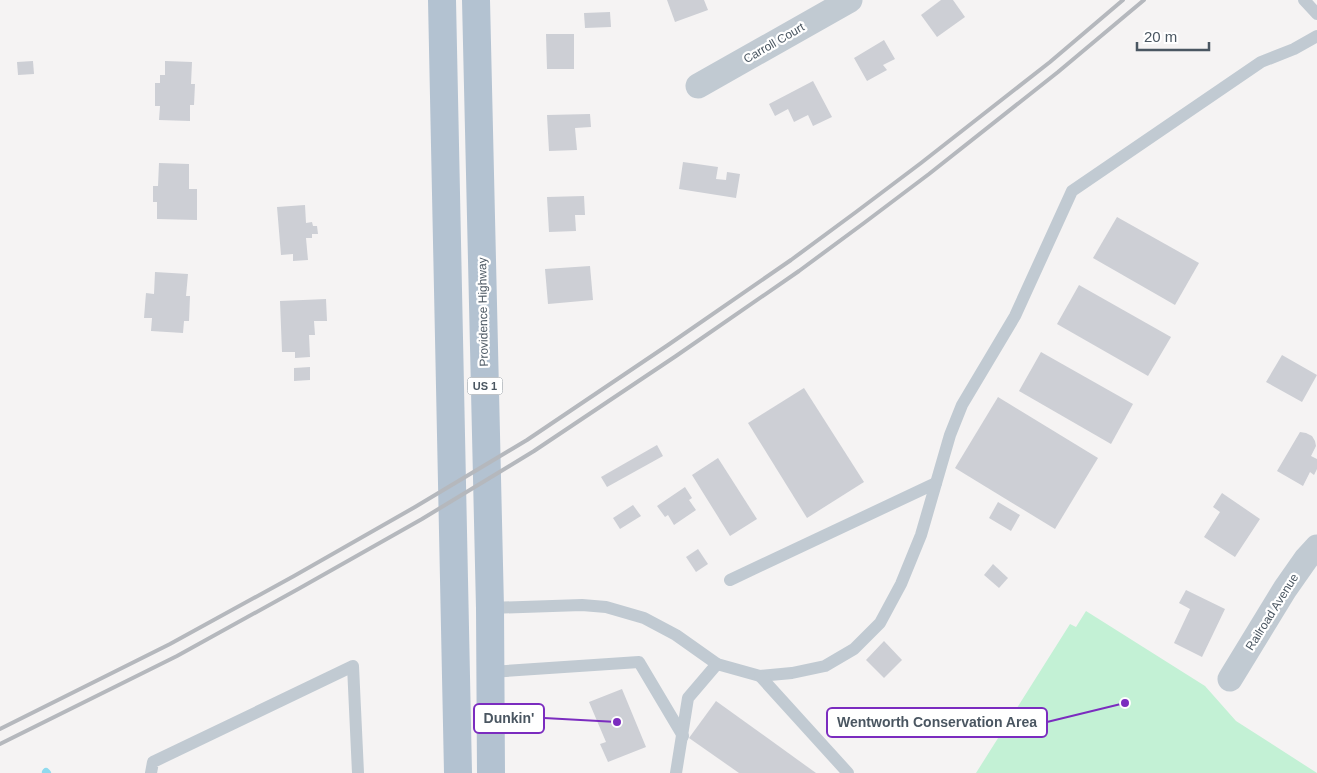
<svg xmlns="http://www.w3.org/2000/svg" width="1317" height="773" font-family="Helvetica,sans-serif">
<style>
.green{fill:#c3f1d5}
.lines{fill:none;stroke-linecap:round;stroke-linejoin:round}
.stream{stroke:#90daee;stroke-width:8}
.building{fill:#cdcfd5}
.lane{stroke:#c1cad2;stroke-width:12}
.street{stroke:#c1cad2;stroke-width:25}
.primary{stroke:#b3c2d1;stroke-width:28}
.rail{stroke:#b5b8bd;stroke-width:4}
.labels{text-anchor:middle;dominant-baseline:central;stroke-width:4.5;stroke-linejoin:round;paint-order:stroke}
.shield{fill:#fff;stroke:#808990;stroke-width:1}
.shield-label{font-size:11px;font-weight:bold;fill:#4a5661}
.street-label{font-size:12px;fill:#4a5661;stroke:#fff}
.leader{fill:none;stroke:#7b2cbf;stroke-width:2}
.callout-dot{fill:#7b2cbf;stroke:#fff;stroke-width:2}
.callout{fill:#fff;stroke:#7b2cbf;stroke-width:2}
.callout-label{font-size:14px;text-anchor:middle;font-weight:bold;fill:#4a5661}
</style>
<rect width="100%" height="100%" fill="#f5f3f3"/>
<polygon class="green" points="1086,611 1205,686 1236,721 1317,773 976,773 1070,624 1076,627"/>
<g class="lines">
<polyline class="stream" points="46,772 47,773"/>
</g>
<g class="building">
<polygon points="667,0 704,0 708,10 675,22"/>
<polygon points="941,0 953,0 965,17 937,37 921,15"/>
<polygon points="610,12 611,27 585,28 584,13"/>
<polygon points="546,34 574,34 574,69 547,69"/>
<polygon points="884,40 895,59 883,65 887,70 867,81 854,58"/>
<polygon points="33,61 34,74 18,75 17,62"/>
<polygon points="165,61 192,62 191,84 195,84 194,105 190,105 190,121 159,120 160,106 155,106 155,83 160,83 160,75 165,75"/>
<polygon points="813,81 832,117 813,126 808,115 794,122 788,109 775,116 769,104"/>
<polygon points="590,114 591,127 575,128 577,150 549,151 547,115"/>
<polygon points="683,162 718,167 716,179 726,180 727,172 740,174 736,198 679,189"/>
<polygon points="159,163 189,164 189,189 197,189 197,220 157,219 157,202 153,202 153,186 158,186"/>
<polygon points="584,196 585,215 575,215 576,231 549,232 547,197"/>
<polygon points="305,205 306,223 312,222 313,226 317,226 318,234 312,234 312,238 306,238 308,260 293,261 293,254 281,255 277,207"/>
<polygon points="1117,217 1199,263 1175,305 1093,258"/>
<polygon points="590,266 593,300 548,304 545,269"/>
<polygon points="155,272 188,274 186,296 190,296 189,321 184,321 183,333 151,331 152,318 144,318 146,293 154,294"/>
<polygon points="1079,285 1171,337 1148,376 1057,324"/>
<polygon points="326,299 327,321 314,321 315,335 309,335 310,357 295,358 295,352 282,352 280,301"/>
<polygon points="1041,352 1133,404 1111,444 1019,391"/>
<polygon points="1282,355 1317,375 1302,402 1266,382"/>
<polygon points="310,367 310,380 294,381 294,368"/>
<polygon points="804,388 864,482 807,518 748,423"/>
<polygon points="998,397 1098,458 1055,529 955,468"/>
<polygon points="1300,432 1306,433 1312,436 1315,441 1316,446 1311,456 1317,459 1317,469 1314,475 1310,472 1303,486 1277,471"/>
<polygon points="657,445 663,456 607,487 601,477"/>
<polygon points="718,458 757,519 730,536 692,475"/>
<polygon points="685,487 692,498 689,500 696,510 674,525 668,515 665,517 657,506"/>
<polygon points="1222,493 1260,519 1235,557 1204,537 1220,512 1213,507"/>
<polygon points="998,502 1020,515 1011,531 989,518"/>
<polygon points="633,505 641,516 620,529 613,518"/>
<polygon points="698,549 708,564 696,572 686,557"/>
<polygon points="993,564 1008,578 999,588 984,575"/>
<polygon points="1186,590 1225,609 1202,657 1174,643 1190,609 1179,603"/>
<polygon points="884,641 902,660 884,678 866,660"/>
<polygon points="622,689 646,747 608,762 600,744 606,742 589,702"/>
<polygon points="716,701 816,773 739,773 689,738"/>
</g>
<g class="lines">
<g class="lane">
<polyline points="1304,0 1317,14"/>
<polyline points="730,580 936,483"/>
<polyline points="490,608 582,605 606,607 644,618 676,635 717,664 760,676 792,673 825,666 854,649 880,623 901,584 921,535 950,435 962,405 1015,316 1072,191 1261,62 1294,49 1317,36"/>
<polyline points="491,672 639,662 683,736"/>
<polyline points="760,676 848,773"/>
<polyline points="151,773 153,762 353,666 358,773"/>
<polyline points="676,773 688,698 717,664"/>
</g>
<g class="street">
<polyline points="698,86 850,0"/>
<polyline points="1230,679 1285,589 1306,559 1317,547"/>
</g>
<g class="primary">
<polyline points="442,0 458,773"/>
<polyline points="476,0 490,608 491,773"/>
</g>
<g class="rail">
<polyline points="0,729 170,644 294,576 415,507 527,440 668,345 791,260 856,212 921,163 1050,62 1123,0"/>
<polyline points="0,744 177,656 300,588 422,519 534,451 676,356 799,271 864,223 929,174 1058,72 1144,0"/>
</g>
</g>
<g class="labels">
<rect class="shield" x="467.5" y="377.5" width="35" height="17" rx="4"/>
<g class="shield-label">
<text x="485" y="386">US 1</text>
</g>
<g class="street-label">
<text transform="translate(774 43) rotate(-30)">Carroll Court</text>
<text transform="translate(483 312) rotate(-91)">Providence Highway</text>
<text transform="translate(1272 612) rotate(-58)">Railroad Avenue</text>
</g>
</g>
<path class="leader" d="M617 722L544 718M1125 703L1047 722"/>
<g class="callout-dot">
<circle cx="617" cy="722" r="5"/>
<circle cx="1125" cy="703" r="5"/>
</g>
<g class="callout">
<rect x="474" y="704" width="70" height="29" rx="5"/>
<rect x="827" y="708" width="220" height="29" rx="5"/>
</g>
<g class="callout-label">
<text x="509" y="723">Dunkin'</text>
<text x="937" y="727">Wentworth Conservation Area</text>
</g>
<path d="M1137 42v8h72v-8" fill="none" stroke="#4a5661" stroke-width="2.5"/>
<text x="1144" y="42" font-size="15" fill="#4a5661" stroke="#ffffff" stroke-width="4" paint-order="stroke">20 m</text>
</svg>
